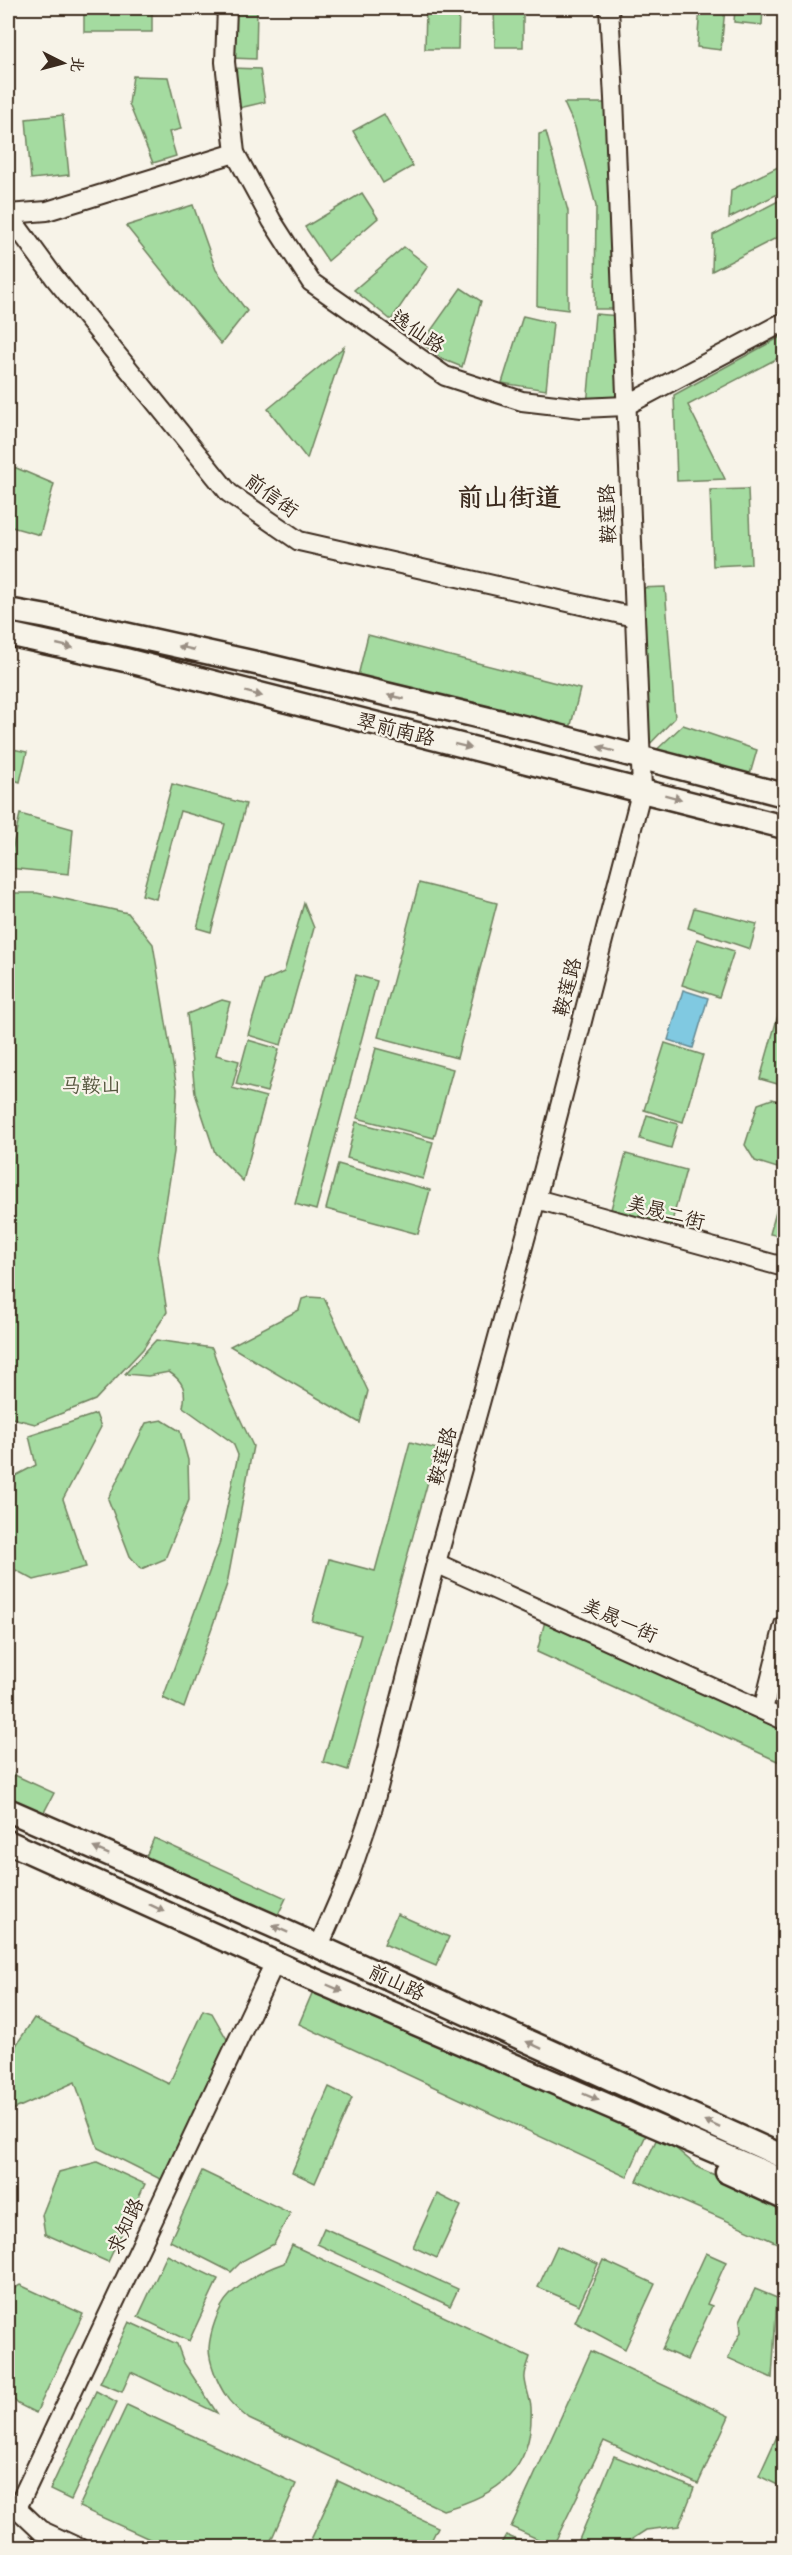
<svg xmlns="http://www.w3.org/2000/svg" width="792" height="2555" font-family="Itim,'LXGW WenKai TC',sans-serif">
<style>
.green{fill:#a4dba0;stroke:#70825f;stroke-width:1.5}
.water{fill:#80c9e1;stroke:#648993;stroke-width:1.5}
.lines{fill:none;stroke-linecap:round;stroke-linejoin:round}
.minor-casing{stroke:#3b2a1e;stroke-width:22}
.major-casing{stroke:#3b2a1e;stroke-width:27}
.minor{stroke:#f7f3e8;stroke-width:18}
.major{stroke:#f7f3e8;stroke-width:22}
.oneway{fill:#998e83}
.labels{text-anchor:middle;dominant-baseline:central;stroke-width:4.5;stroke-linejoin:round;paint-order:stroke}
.street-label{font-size:20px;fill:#3b2a1e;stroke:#f7f3e8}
.park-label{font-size:20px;fill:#55563e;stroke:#f7f3e8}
.district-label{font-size:26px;font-weight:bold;fill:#3b2a1e;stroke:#f7f3e8}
</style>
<rect width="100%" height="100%" fill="#f7f3e8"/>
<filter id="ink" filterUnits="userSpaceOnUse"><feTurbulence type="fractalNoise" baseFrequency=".0167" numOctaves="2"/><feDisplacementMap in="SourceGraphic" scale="12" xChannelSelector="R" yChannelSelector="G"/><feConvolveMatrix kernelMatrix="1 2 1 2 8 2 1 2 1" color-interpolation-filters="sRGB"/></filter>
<g filter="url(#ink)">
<g class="green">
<rect x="84" y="8" width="68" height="24"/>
<polygon points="233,8 257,8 256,59 230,58"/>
<polygon points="426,8 459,8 458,49 425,49"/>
<polygon points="494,8 523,8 523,47 495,47"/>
<polygon points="700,8 725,8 721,50 697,47"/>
<polygon points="735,8 763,8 762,25 734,22"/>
<polygon points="231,68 260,69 265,102 239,108"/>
<polygon points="133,76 168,77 181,129 169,132 176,156 153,163 129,104"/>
<polygon points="564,103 611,103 619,309 595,309 596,206 575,127"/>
<polygon points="384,114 413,166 383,183 353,131"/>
<polygon points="63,115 69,175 31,179 26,119"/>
<polygon points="546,132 568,211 568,310 537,306 539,134"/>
<polygon points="780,166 784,175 784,191 729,218 731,190"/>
<polygon points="362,193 378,218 328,261 305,227"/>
<polygon points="784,198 784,234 712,271 713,235"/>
<polygon points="193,205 216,270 247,311 221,344 126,226"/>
<polygon points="404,247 428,266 391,320 354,290"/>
<polygon points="461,288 481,301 462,367 442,359 422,343"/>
<polygon points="595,314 620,316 624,405 587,406"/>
<polygon points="523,316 553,323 546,390 502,383"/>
<polygon points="784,335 784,355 688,405 725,479 677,481 674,395"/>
<polygon points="344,347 307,459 268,409"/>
<polygon points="14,467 54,484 40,535 8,526 8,491"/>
<polygon points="748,489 751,564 713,566 710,490"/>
<polygon points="665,587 675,718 645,749 637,588"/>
<polygon points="368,635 580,689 569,733 357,680"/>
<polygon points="683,725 757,750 748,781 651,755"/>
<polygon points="8,748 27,752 20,782 8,778"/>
<polygon points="172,784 246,804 211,932 197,928 225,824 180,811 156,899 142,895"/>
<polygon points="20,814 73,829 69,874 8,868"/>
<polygon points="419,883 497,903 457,1058 378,1037"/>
<polygon points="8,893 37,893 128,913 153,944 177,1089 174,1152 158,1255 167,1312 143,1349 95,1400 35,1424 8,1417"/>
<polygon points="304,903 314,928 281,1045 248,1035 264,981 284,972"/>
<polygon points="694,908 757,924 750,949 688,928"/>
<polygon points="697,939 734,951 719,997 682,985"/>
<polygon points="356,975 377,981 316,1210 295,1204"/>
<polygon points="784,994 784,1072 781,1085 760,1079"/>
<polygon points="222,1000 230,1002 216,1055 239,1061 232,1088 266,1097 243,1181 215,1153 195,1093 187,1014"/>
<polygon points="248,1040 279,1049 267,1092 236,1084"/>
<polygon points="665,1043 703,1055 683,1122 644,1110"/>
<polygon points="376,1048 453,1069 434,1138 357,1118"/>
<polygon points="772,1099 784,1102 784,1162 777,1168 755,1161 745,1145 758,1104"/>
<polygon points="647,1115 678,1124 671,1148 640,1139"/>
<polygon points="356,1122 433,1142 423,1179 347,1158"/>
<polygon points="626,1154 686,1170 671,1225 611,1209"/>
<polygon points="338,1164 430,1190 418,1234 326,1209"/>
<polygon points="784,1182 784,1237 770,1234"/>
<polygon points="309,1297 324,1298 368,1391 360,1423 230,1346 299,1310 302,1299"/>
<path d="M156,1340L212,1348L228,1393L253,1446L227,1584L184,1708L163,1698L219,1545L238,1455L233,1443L183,1407C187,1390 183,1381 169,1372L148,1376L125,1374Z"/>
<polygon points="96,1414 101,1427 63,1499 86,1567 34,1580 8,1566 8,1485 11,1478 36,1465 29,1436"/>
<polygon points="162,1420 180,1431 188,1460 189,1500 165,1559 141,1569 130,1556 108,1499 146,1423"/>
<polygon points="410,1442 437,1449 348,1770 323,1762 361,1635 312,1621 329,1559 375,1571"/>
<polygon points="545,1621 784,1728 784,1764 537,1652"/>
<polygon points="8,1772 54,1793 41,1818 8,1803"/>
<polygon points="154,1838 286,1898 276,1919 145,1859"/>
<polygon points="397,1914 449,1937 436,1966 384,1944"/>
<polygon points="316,1984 650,2126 627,2177 299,2024"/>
<polygon points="203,2010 212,2013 229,2043 166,2182 98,2148 75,2082 8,2112 8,2052 15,2047 34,2018 169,2084"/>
<polygon points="329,2087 352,2098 315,2183 292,2172"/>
<polygon points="659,2134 699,2168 784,2206 784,2246 637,2181"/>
<polygon points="97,2162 145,2184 108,2262 45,2234 42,2215 59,2172"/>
<polygon points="202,2171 290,2213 274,2244 242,2261 231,2272 170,2241"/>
<polygon points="437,2194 461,2206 437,2258 413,2247"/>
<polygon points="324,2228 458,2289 450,2306 317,2244"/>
<path d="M292,2245L530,2357C528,2364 524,2372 525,2379C526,2389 530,2398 531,2407C534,2470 498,2495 443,2510L249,2419C241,2412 231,2405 226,2396C218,2384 209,2363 209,2348C210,2333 218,2307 229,2296C244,2280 264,2270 284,2263Z"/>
<polygon points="557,2246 598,2264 579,2305 538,2287"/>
<polygon points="706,2253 726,2262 707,2304 712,2306 687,2360 662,2349"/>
<polygon points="167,2255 218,2279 189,2341 138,2317"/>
<polygon points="603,2260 655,2284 625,2349 575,2322"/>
<polygon points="20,2285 83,2314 36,2413 18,2404 8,2394 8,2292"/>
<polygon points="755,2289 777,2298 772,2378 728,2358 741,2332 740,2321"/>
<polygon points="129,2322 177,2344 184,2363 217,2413 131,2372 122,2392 100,2383"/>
<polygon points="591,2351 729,2416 698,2484 604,2441 553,2546 511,2527"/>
<polygon points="96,2391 117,2402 71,2500 50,2490"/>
<polygon points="127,2405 296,2484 268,2547 167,2547 79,2507"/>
<polygon points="779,2432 784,2434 784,2488 759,2476"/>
<polygon points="614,2456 694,2488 679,2526 646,2530 620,2547 576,2547"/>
<polygon points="338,2481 438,2527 428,2547 317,2548 309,2544"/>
<polygon points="506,2535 533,2547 499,2547"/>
</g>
<polygon class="water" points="683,990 708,998 693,1048 668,1040"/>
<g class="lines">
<g class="minor-casing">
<g id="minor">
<polyline points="227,8 225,62 235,153 272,221 311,282 445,376 522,401 582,408 625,406 784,322"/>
<polyline points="8,214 54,277 229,493 299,541 634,617"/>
<polyline points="8,214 47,211 235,153"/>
<polyline points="536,1199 784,1267"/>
<polyline points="436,1563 784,1720"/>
<polyline points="763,1710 784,1625"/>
<polyline points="319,1946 349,1877 373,1807 436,1563 536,1199 642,789 614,98 609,8"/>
<polyline points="79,2548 40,2530 17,2508 275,1962"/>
</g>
</g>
<g class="major-casing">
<g id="major">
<polyline points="8,610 47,617 265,665 539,731 784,795"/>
<polyline points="8,634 125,660 784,827"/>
<polyline points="8,1810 271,1925 784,2157"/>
<polyline points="8,1842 305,1976 784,2181"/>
<polyline points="727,2172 784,2198"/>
</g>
</g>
<use href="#minor" class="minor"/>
<use href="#major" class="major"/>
</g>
<defs><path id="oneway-solid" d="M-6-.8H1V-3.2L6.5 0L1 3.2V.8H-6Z" transform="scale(1.5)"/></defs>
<g class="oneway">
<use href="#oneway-solid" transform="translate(65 646) rotate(13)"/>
<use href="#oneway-solid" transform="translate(186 648) rotate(-167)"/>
<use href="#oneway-solid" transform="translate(254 694) rotate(15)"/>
<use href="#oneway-solid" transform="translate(396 697) rotate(-167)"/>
<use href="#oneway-solid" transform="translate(463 746) rotate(14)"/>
<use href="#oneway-solid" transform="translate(606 749) rotate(-165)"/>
<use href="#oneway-solid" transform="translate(673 797) rotate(15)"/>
<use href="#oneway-solid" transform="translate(101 1851) rotate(-156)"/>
<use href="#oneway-solid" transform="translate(157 1908) rotate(25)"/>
<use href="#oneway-solid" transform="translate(280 1929) rotate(-156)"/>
<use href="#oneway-solid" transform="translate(335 1988) rotate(23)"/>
<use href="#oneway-solid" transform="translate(534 2045) rotate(-155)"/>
<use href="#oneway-solid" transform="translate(591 2097) rotate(23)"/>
<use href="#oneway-solid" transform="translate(712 2124) rotate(-155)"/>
</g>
</g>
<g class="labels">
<g class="street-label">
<text transform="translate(418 331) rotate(34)">逸仙路</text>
<text transform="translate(272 495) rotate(36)">前信街</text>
<text transform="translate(607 514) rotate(-92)">鞍莲路</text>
<text transform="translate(396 729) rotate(14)">翠前南路</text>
<text transform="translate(567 987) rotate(-76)">鞍莲路</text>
<text transform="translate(666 1212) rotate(15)">美晟二街</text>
<text transform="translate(442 1456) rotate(-75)">鞍莲路</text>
<text transform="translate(620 1620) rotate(24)">美晟一街</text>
<text transform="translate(397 1982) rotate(25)">前山路</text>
<text transform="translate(125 2226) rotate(-65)">求知路</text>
</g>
<g class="park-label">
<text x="91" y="1085">马鞍山</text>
</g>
<g class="district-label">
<text x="509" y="497">前山街道</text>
</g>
</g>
<rect width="792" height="2555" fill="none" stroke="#f7f3e8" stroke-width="30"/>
<rect x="15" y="15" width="762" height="2525" fill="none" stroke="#3b2a1e" stroke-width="2" filter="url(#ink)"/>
<g transform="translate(63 63) rotate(96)" stroke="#f7f3e8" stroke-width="4.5" paint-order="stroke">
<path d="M0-4.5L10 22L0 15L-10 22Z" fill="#3b2a1e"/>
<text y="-9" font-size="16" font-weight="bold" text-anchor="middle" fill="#3b2a1e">北</text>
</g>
</svg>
